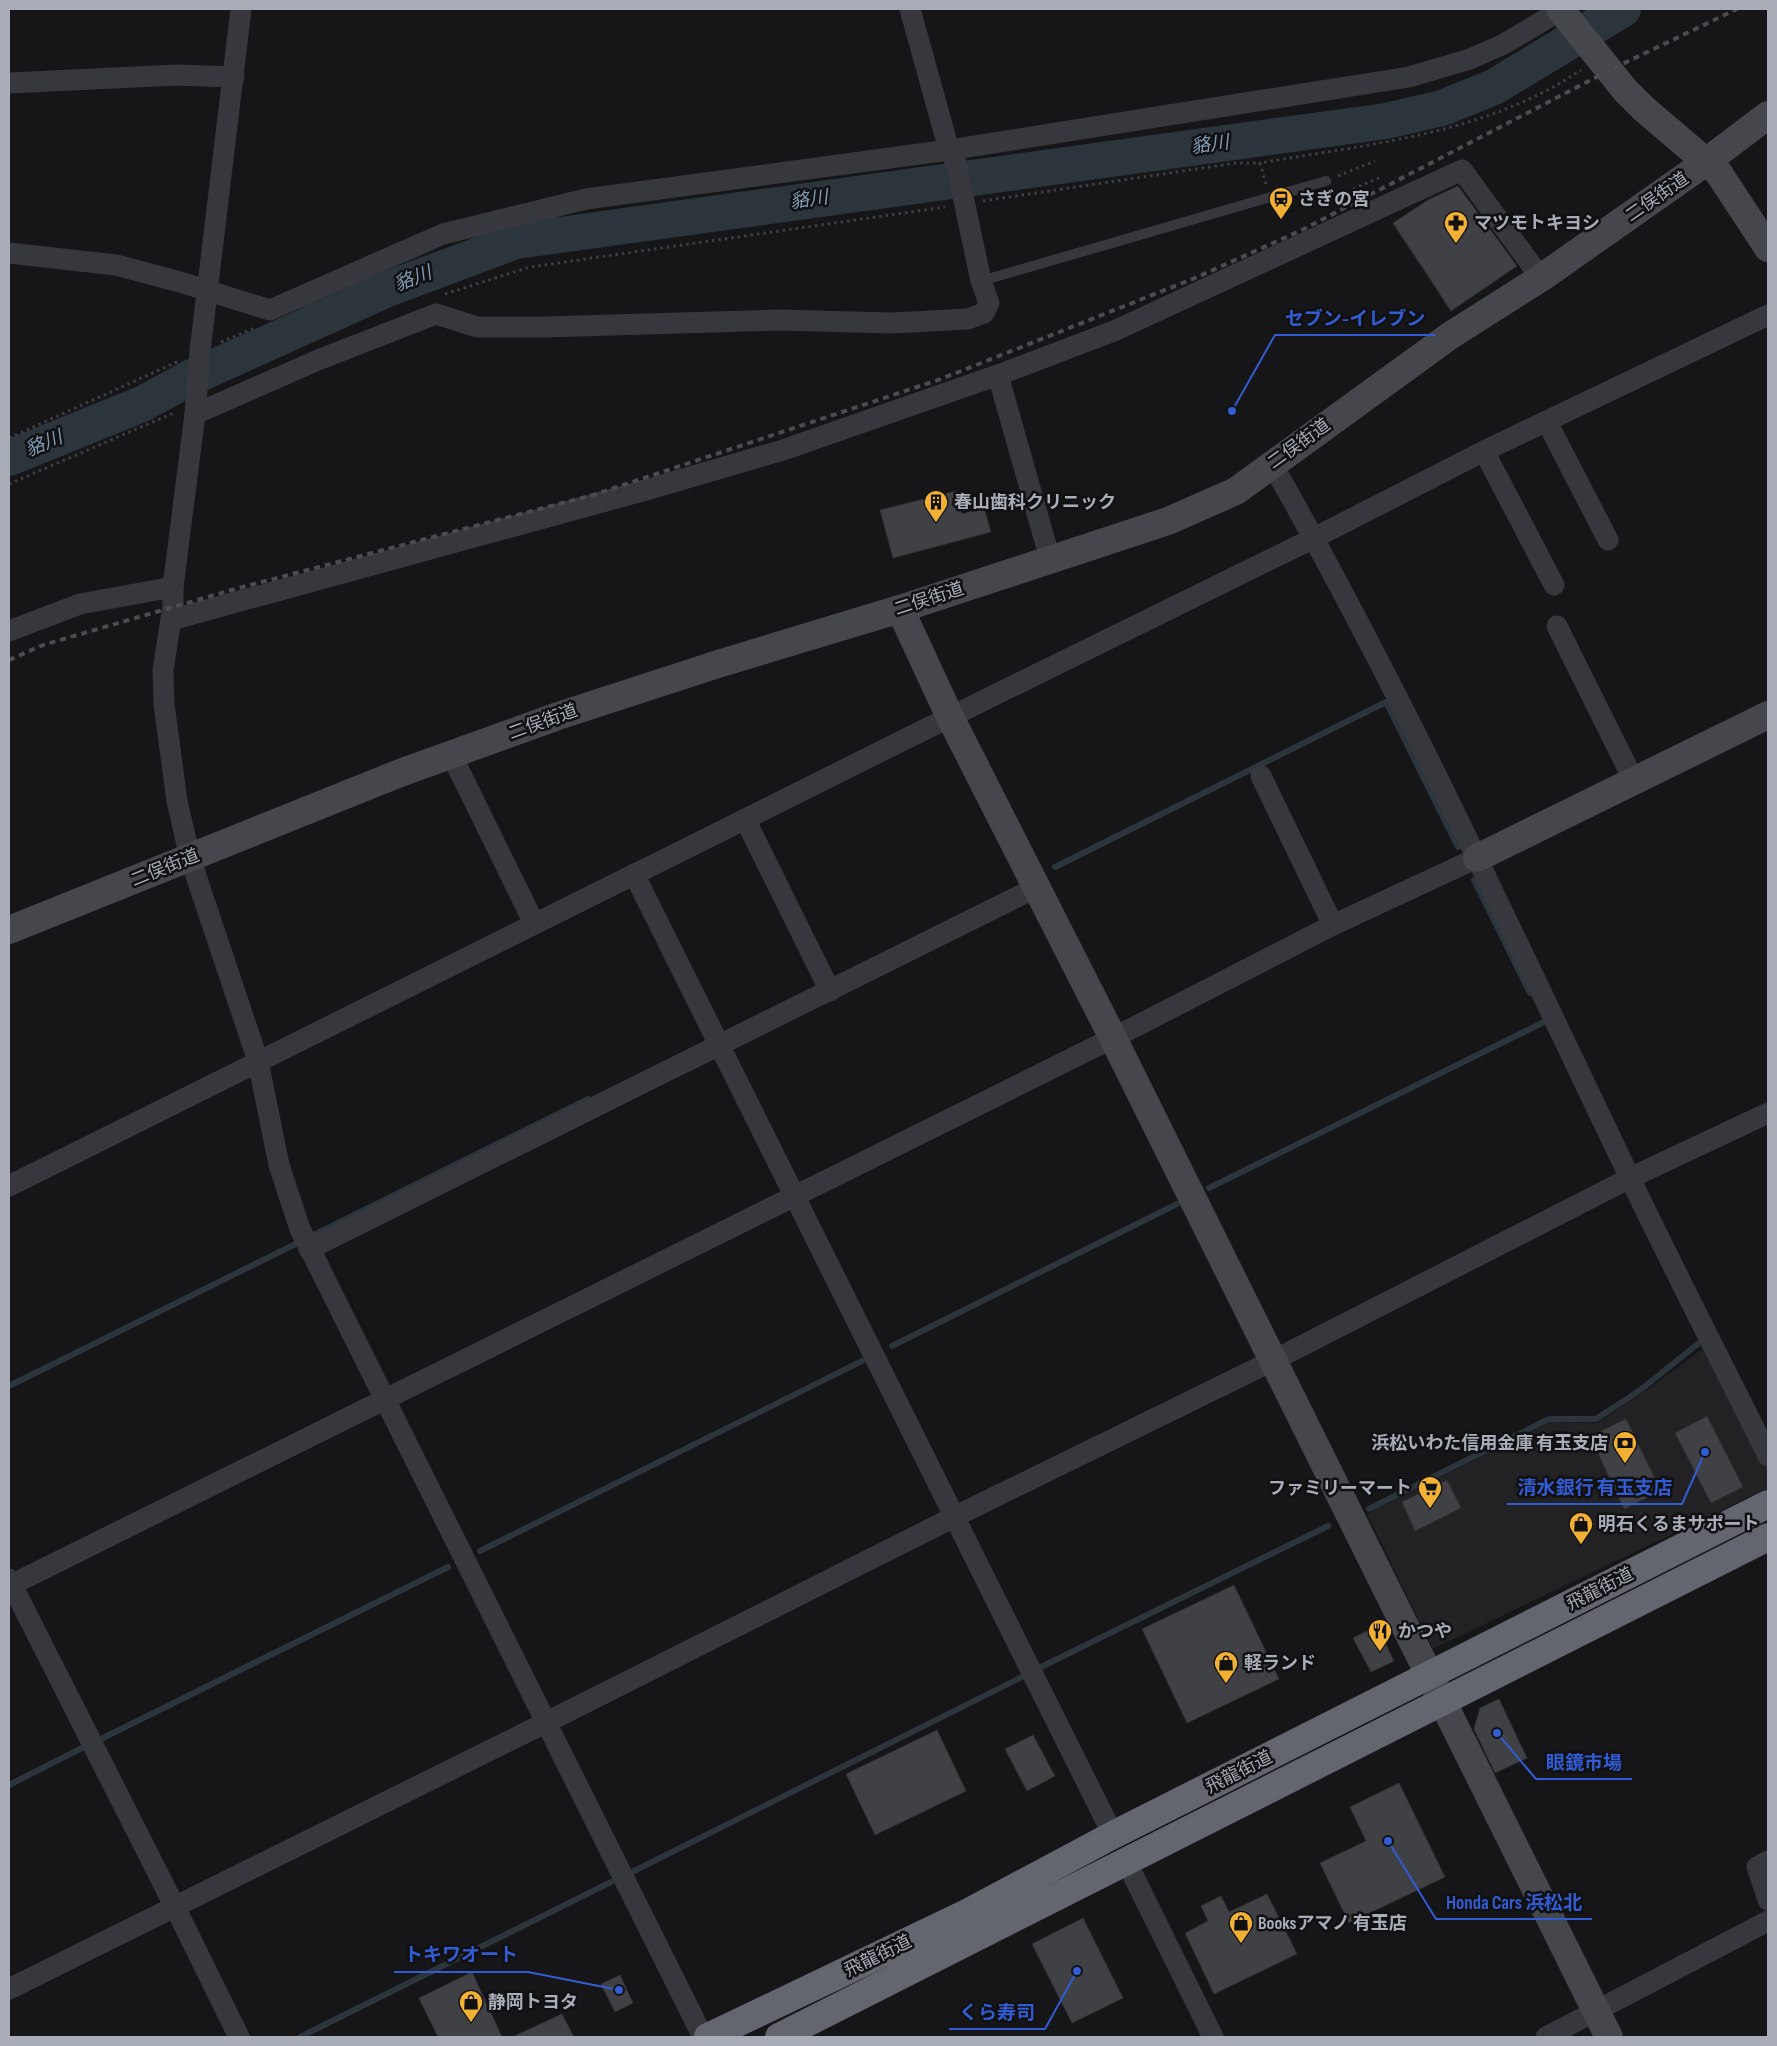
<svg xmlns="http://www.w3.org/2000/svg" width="1777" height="2046" font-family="'Sofia Sans Condensed','Noto Sans JP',sans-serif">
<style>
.built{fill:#222225}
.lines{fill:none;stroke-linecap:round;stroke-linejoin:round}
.stream{stroke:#2c353c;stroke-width:6}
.river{stroke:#2c353c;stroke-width:36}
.building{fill:#404145;stroke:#303034}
.path{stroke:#3d3f44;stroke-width:3;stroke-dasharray:2.5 4;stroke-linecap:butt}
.lane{stroke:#37383d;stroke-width:10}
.street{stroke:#37383d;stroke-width:21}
.secondary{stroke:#45474d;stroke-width:28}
.highway{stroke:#63666e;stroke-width:28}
.rail{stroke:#4a4c52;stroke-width:4;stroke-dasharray:6 5;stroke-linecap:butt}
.labels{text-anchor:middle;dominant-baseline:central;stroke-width:5;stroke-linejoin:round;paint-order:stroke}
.street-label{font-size:18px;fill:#a8adb8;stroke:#111113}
.poi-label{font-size:18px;font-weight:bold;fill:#a8adb8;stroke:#111113;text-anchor:start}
.water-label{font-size:19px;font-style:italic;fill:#7f9bb3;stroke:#111113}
.leader{fill:none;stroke:#325cd3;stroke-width:2}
.callout-dot{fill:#325cd3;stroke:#111113;stroke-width:2}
.callout-label{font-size:19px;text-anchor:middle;font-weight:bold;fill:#325cd3;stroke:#111113;stroke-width:5;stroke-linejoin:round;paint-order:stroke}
</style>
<rect width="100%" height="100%" fill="#161618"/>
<polygon class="built" points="1708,1345 1768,1468 1768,1488 1433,1649 1367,1514 1551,1422 1597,1423 1640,1395"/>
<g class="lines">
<g class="stream">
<polyline points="1055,867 1386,702 1458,847"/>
<polyline points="1474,880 1530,993"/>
<polyline points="1209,1188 1544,1022"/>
<polyline points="892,1346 1177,1204"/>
<polyline points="9,1386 588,1099"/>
<polyline points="1369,1509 1549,1419 1596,1419 1639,1391 1704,1339"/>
<polyline points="480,1551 862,1361"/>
<polyline points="1039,1668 1328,1526"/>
<polyline points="97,1741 448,1567"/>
<polyline points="9,1785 84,1747"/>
<polyline points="632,1872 1024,1676"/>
<polyline points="300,2037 611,1882"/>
</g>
<polyline class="river" points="9,458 142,404 188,379 385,290 516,241 1386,121 1442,108 1494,87 1623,9"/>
</g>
<g class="building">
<polygon points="1458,186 1517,266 1451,311 1393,223 1428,200"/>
<polygon points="956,491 962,514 984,508 991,532 893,558 880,510"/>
<polygon points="1707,1416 1743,1487 1711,1503 1675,1433"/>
<polygon points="1626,1419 1661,1491 1624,1509 1590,1436"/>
<polygon points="1447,1480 1461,1508 1415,1531 1402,1502"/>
<polygon points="1234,1585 1279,1679 1187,1723 1142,1629"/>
<polygon points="1377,1626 1394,1661 1371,1672 1353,1638"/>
<polygon points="1499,1699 1527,1758 1495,1773 1474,1729 1480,1708"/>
<polygon points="937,1730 966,1791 875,1835 846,1774"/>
<polygon points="1033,1735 1055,1776 1027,1791 1005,1749"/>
<polygon points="1399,1783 1445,1877 1349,1923 1320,1863 1366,1841 1350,1807"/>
<polygon points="1267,1894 1297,1954 1214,1994 1185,1933 1208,1921 1201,1906 1221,1896 1229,1912"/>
<polygon points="1083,1918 1123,1998 1072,2023 1032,1944"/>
<polygon points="472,1972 502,2037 438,2037 419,1998"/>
<polygon points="620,1975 633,2003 615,2012 601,1984"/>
<polygon points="562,2014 574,2037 512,2037"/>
</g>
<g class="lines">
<g class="path">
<polyline points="1338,176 1375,161"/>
<path d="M1266,184L1260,163C1370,144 1486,134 1581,70"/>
<polyline points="1353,189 1381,177"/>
<polyline points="983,201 1236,163 1260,163"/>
<polyline points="445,294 530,267 945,207"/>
<polyline points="221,342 255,328"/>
<polyline points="9,438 179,361"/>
<polyline points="9,484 176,412"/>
</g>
<polyline class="lane" points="981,281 1326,181"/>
<g class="street">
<polyline points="241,9 200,351 195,414 173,587 173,606 163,670 164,704 177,801 190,858 258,1061 279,1165 300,1229 703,2037"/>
<polyline points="9,83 177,75 234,77"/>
<polyline points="9,253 116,265 180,282 270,310 443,234 586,199 949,150 1409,77 1470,59 1504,44 1561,10"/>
<polyline points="195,414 318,360 436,314 477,327 544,327 778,320 893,323 968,319 984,313 989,303 981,281 956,163 949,150 910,9"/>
<polyline points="1547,422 1608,540"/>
<polyline points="1484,451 1554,585"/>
<path d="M1272,464C1404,695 1514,937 1629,1176C1674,1270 1722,1363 1768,1456"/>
<polyline points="1050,559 998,375 1114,331 1462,170 1541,278"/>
<polyline points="171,620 646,490 783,450 998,375"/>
<polyline points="1557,626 1634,781"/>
<polyline points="9,631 80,604 173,587"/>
<polyline points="452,756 534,923"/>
<polyline points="1261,776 1333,925"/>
<polyline points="745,819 830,991"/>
<polyline points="634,874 1113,1835"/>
<polyline points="9,1186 950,717 1314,538 1484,451 1768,315"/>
<polyline points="309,1249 1037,887"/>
<polyline points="9,1579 175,1907 239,2037"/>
<polyline points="9,1586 1113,1038 1333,925 1477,858"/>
<polyline points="1126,1861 1213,2037"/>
<polyline points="1768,1861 1757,1867 1768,1900"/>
<polyline points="9,1989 547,1722 954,1517 1272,1361 1630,1178 1768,1113"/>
<polyline points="1546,2037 1768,1921"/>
</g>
<g class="secondary">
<polyline points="1560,9 1625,90 1644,109 1718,172 1768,248"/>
<polyline points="900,609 950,717 1113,1038 1609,2037"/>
<polyline points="1477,858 1768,715"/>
<polyline points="9,930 400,773 558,716 718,664 900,609 1168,521 1236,491 1451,335 1541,278 1706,162 1768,115"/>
</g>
<g class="highway">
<polyline points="708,2037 965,1914 1113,1835 1768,1504"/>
<polyline points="779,2037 1768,1537"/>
</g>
<polyline class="rail" points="9,660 43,645 235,589 593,495 941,379 1195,278 1302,230 1610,70 1737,9"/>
</g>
<defs>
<g id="station-pin" transform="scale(1.25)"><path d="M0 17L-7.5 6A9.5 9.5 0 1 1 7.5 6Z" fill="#f2b134" stroke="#111113"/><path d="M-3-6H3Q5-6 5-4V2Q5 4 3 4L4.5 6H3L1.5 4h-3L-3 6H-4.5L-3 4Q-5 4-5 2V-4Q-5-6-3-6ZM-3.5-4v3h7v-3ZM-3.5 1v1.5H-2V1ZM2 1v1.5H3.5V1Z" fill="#111"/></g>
<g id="pharmacy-pin" transform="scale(1.25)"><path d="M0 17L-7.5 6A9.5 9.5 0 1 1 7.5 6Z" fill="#f2b134" stroke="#111113"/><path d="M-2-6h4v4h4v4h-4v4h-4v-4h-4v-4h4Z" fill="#111"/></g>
<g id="building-pin" transform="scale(1.25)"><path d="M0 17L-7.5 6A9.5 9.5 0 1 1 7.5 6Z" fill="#f2b134" stroke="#111113"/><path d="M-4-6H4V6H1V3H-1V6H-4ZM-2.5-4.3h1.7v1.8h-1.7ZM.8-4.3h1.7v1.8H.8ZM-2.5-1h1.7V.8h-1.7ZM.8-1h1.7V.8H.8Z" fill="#111"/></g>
<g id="bank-pin" transform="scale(1.25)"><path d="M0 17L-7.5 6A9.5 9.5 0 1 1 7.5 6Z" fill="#f2b134" stroke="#111113"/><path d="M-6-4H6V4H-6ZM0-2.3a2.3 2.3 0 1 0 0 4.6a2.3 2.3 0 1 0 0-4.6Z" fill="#111"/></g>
<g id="supermarket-pin" transform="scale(1.25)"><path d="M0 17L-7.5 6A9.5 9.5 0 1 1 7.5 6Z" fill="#f2b134" stroke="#111113"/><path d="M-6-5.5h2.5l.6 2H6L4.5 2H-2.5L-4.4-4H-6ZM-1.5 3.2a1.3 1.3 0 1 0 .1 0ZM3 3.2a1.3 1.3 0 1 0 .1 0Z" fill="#111"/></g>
<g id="shop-pin" transform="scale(1.25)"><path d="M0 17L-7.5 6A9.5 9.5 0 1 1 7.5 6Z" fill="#f2b134" stroke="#111113"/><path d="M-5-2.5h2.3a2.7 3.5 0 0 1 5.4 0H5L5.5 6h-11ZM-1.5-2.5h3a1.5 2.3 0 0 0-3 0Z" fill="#111"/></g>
<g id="restaurant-pin" transform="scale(1.25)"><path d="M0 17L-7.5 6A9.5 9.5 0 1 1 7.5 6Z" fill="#f2b134" stroke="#111113"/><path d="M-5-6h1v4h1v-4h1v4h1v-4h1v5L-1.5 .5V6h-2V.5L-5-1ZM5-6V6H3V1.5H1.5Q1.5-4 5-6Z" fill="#111"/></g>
</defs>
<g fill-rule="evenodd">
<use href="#station-pin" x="1281" y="199"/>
<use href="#pharmacy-pin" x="1456" y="223"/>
<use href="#building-pin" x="936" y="502"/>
<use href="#bank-pin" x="1625" y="1443"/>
<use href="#supermarket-pin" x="1430" y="1488"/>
<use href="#shop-pin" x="1581" y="1524"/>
<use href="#restaurant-pin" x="1380" y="1631"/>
<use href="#shop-pin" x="1226" y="1663"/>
<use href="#shop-pin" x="1241" y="1923"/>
<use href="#shop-pin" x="471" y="2002"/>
</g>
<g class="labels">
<g class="street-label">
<text transform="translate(1657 197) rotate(-35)">二俣街道</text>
<text transform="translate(1299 444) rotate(-36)">二俣街道</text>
<text transform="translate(929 599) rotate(-18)">二俣街道</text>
<text transform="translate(543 722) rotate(-20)">二俣街道</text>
<text transform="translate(165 868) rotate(-22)">二俣街道</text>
<text transform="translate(1600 1589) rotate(-27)">飛龍街道</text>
<text transform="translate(1239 1772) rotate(-27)">飛龍街道</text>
<text transform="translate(878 1956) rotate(-26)">飛龍街道</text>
</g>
<g class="poi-label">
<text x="1298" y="199">さぎの宮</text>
<text x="1474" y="223">マツモトキヨシ</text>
<text x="954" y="502">春山歯科クリニック</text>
<text x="1608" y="1443" text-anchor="end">浜松いわた信用金庫 有玉支店</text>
<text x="1412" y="1488" text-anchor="end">ファミリーマート</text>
<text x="1598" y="1524">明石くるまサポート</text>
<text x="1398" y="1631">かつや</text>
<text x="1244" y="1663">軽ランド</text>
<text x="1258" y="1923">Booksアマノ 有玉店</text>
<text x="488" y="2002">静岡トヨタ</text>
</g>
<g class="water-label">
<text transform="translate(1210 145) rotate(-8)">貉川</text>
<text transform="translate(809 200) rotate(-8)">貉川</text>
<text transform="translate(413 279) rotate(-21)">貉川</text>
<text transform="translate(44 444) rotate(-22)">貉川</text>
</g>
</g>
<path class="leader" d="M1232 411L1275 335H1435M1705 1452L1682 1504H1507M1497 1733L1536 1779H1632M1388 1841L1436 1919H1592M619 1990L528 1972H394M1077 1971L1045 2029H949"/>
<g class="callout-dot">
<circle cx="1232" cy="411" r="5"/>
<circle cx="1705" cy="1452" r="5"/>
<circle cx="1497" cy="1733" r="5"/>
<circle cx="1388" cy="1841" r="5"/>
<circle cx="619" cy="1990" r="5"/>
<circle cx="1077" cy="1971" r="5"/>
</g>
<g class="callout-label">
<text x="1355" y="325">セブン-イレブン</text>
<text x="1595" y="1494">清水銀行 有玉支店</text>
<text x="1584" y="1769">眼鏡市場</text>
<text x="1514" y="1909">Honda Cars 浜松北</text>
<text x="461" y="1961">トキワオート</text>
<text x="997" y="2019">くら寿司</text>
</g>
<rect width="1777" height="2046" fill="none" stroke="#a8adb8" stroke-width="20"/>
</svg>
